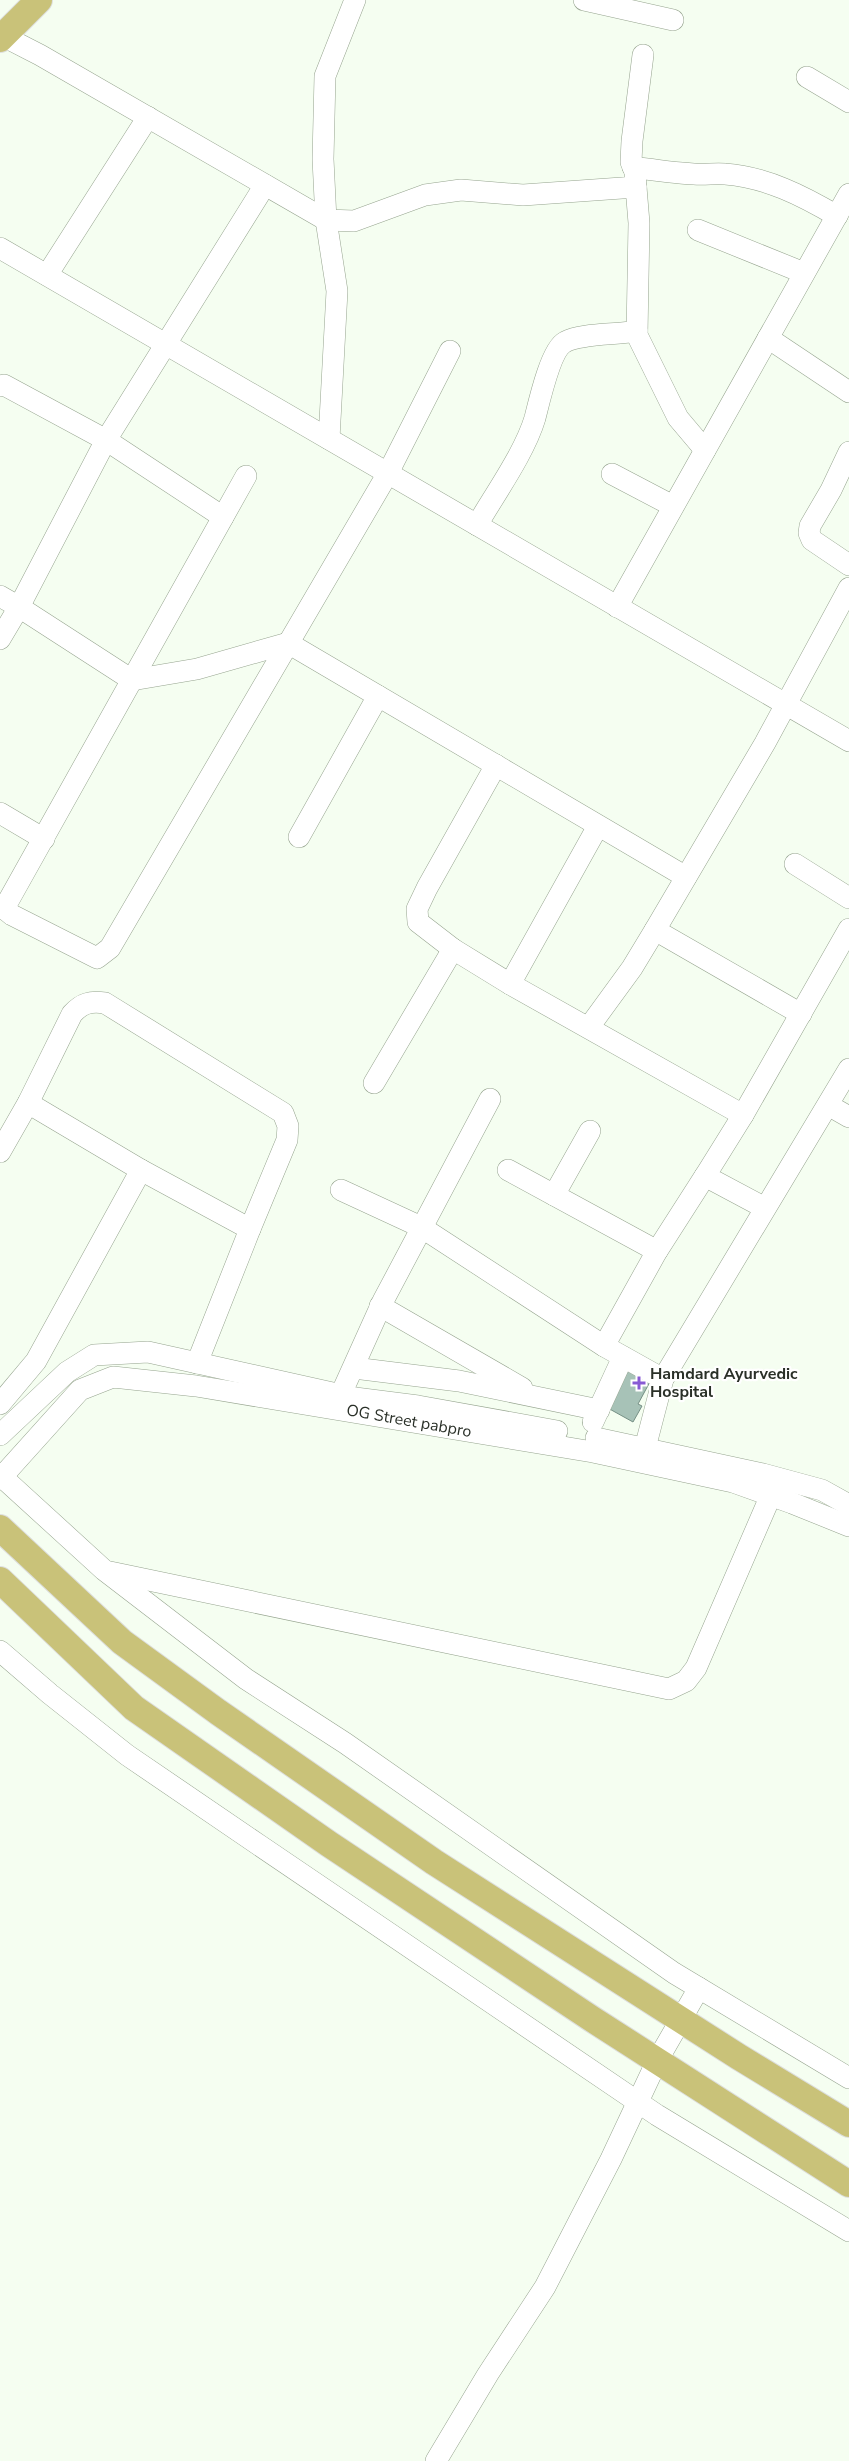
<svg xmlns="http://www.w3.org/2000/svg" width="849" height="2461" font-family="'Nunito Sans',sans-serif">
<style>
.building{fill:#a7c2b7;stroke:#769085}
.lines{fill:none;stroke-linecap:round;stroke-linejoin:round}
.minor-casing{stroke:#96a48f;stroke-width:22}
.major-casing{stroke:#dddedd;stroke-width:28}
.minor{stroke:#fff;stroke-width:21}
.major{stroke:#c9c279;stroke-width:26}
.poi-dot{fill:#885ad4;stroke:#fff;stroke-width:2}
.labels{text-anchor:middle;dominant-baseline:central;stroke-width:4.5;stroke-linejoin:round;paint-order:stroke}
.poi-label{font-size:16px;font-weight:bold;fill:#2a3028;stroke:#fff;text-anchor:start}
.street-label{font-size:16px;fill:#2a3028;stroke:#fff}
</style>
<rect width="100%" height="100%" fill="#f5fef1"/>
<polygon class="building" points="628,1367 651,1380 638,1404 642,1406 633,1422 606,1407"/>
<g class="lines">
<g class="minor-casing">
<g id="minor">
<polyline points="584,0 673,20"/>
<polyline points="3,36 40,55 326,220 354,221 425,195 461,190 523,195 636,187 635,172 631,162 632,141 643,55"/>
<polyline points="807,77 849,102"/>
<path d="M633,167C653,170 674,173 694,174C705,175 715,173 725,174C766,177 803,196 837,216"/>
<polyline points="636,187 639,223 637,335 678,418 705,450"/>
<polyline points="698,230 804,273"/>
<polyline points="0,248 849,741"/>
<polyline points="47,275 148,117"/>
<polyline points="768,338 849,392"/>
<polyline points="0,386 4,385 106,440 223,517"/>
<polyline points="329,439 337,291 326,220 323,159 325,76 355,0"/>
<polyline points="849,452 831,490 810,526 809,533 812,540 849,565"/>
<polyline points="612,474 673,506"/>
<polyline points="246,476 6,905 7,911 12,915 97,958 110,948 388,473 450,351"/>
<path d="M477,525C495,494 525,452 535,418C539,402 551,349 565,342C582,333 617,335 637,331"/>
<polyline points="0,596 19,607 106,440 265,185"/>
<polyline points="617,607 849,194"/>
<polyline points="0,639 19,607 132,680 197,669 288,643 686,877"/>
<polyline points="496,765 427,888 417,909 418,922 453,949 510,984 743,1115 849,929"/>
<polyline points="0,813 44,839"/>
<polyline points="299,837 378,696"/>
<polyline points="795,864 849,898"/>
<polyline points="655,930 801,1014"/>
<polyline points="510,984 598,826"/>
<polyline points="589,1027 632,968 655,930 765,743 849,588"/>
<polyline points="374,1083 453,949"/>
<polyline points="28,1103 141,1170"/>
<polyline points="828,1105 849,1117"/>
<polyline points="743,1115 705,1176 765,1208"/>
<path d="M0,1152L28,1103L72,1014C82,1003 90,1001 105,1003L283,1113L288,1126L287,1140L250,1229"/>
<polyline points="508,1170 657,1251"/>
<polyline points="341,1190 421,1227 604,1346"/>
<polyline points="554,1195 590,1131"/>
<polyline points="380,1306 522,1388"/>
<polyline points="354,1368 459,1381 599,1410"/>
<polyline points="663,1379 604,1346 657,1251 705,1176"/>
<polyline points="0,1404 36,1361 141,1170 250,1229 197,1363"/>
<polyline points="337,1408 341,1394 383,1301 490,1099"/>
<polyline points="593,1422 623,1357"/>
<polyline points="0,1435 67,1372 94,1355 148,1352 355,1398 418,1406 557,1431"/>
<polyline points="596,1438 763,1474 822,1490 849,1505"/>
<polyline points="645,1448 663,1379 849,1069"/>
<polyline points="0,1475 104,1570 246,1679 345,1743 674,1973 849,2078"/>
<polyline points="0,1479 80,1390 113,1377 196,1386 593,1452 733,1482 792,1503 849,1526"/>
<polyline points="110,1572 669,1689 686,1681 696,1668 771,1495"/>
<polyline points="0,1651 50,1694 127,1755 259,1845 657,2115 849,2231"/>
<polyline points="436,2461 488,2374 545,2287 611,2159 657,2061 699,1988"/>
</g>
</g>
<g class="major-casing">
<g id="major">
<polyline points="0,39 39,0"/>
<polyline points="0,1528 122,1642 218,1712 434,1862 739,2057 849,2124"/>
<polyline points="0,1580 134,1708 329,1844 592,2019 849,2184"/>
</g>
</g>
<use href="#minor" class="minor"/>
<use href="#major" class="major"/>
</g>
<path class="poi-dot" d="M636.5 1375.5h5v5h5v5h-5v5h-5v-5h-5v-5h5z"/>
<g class="labels">
<g class="poi-label">
<text x="650" y="1374">Hamdard Ayurvedic<tspan x="650" dy="18">Hospital</tspan></text>
</g>
<g class="street-label">
<text transform="translate(409 1421) rotate(10)">OG Street pabpro</text>
</g>
</g>
</svg>
